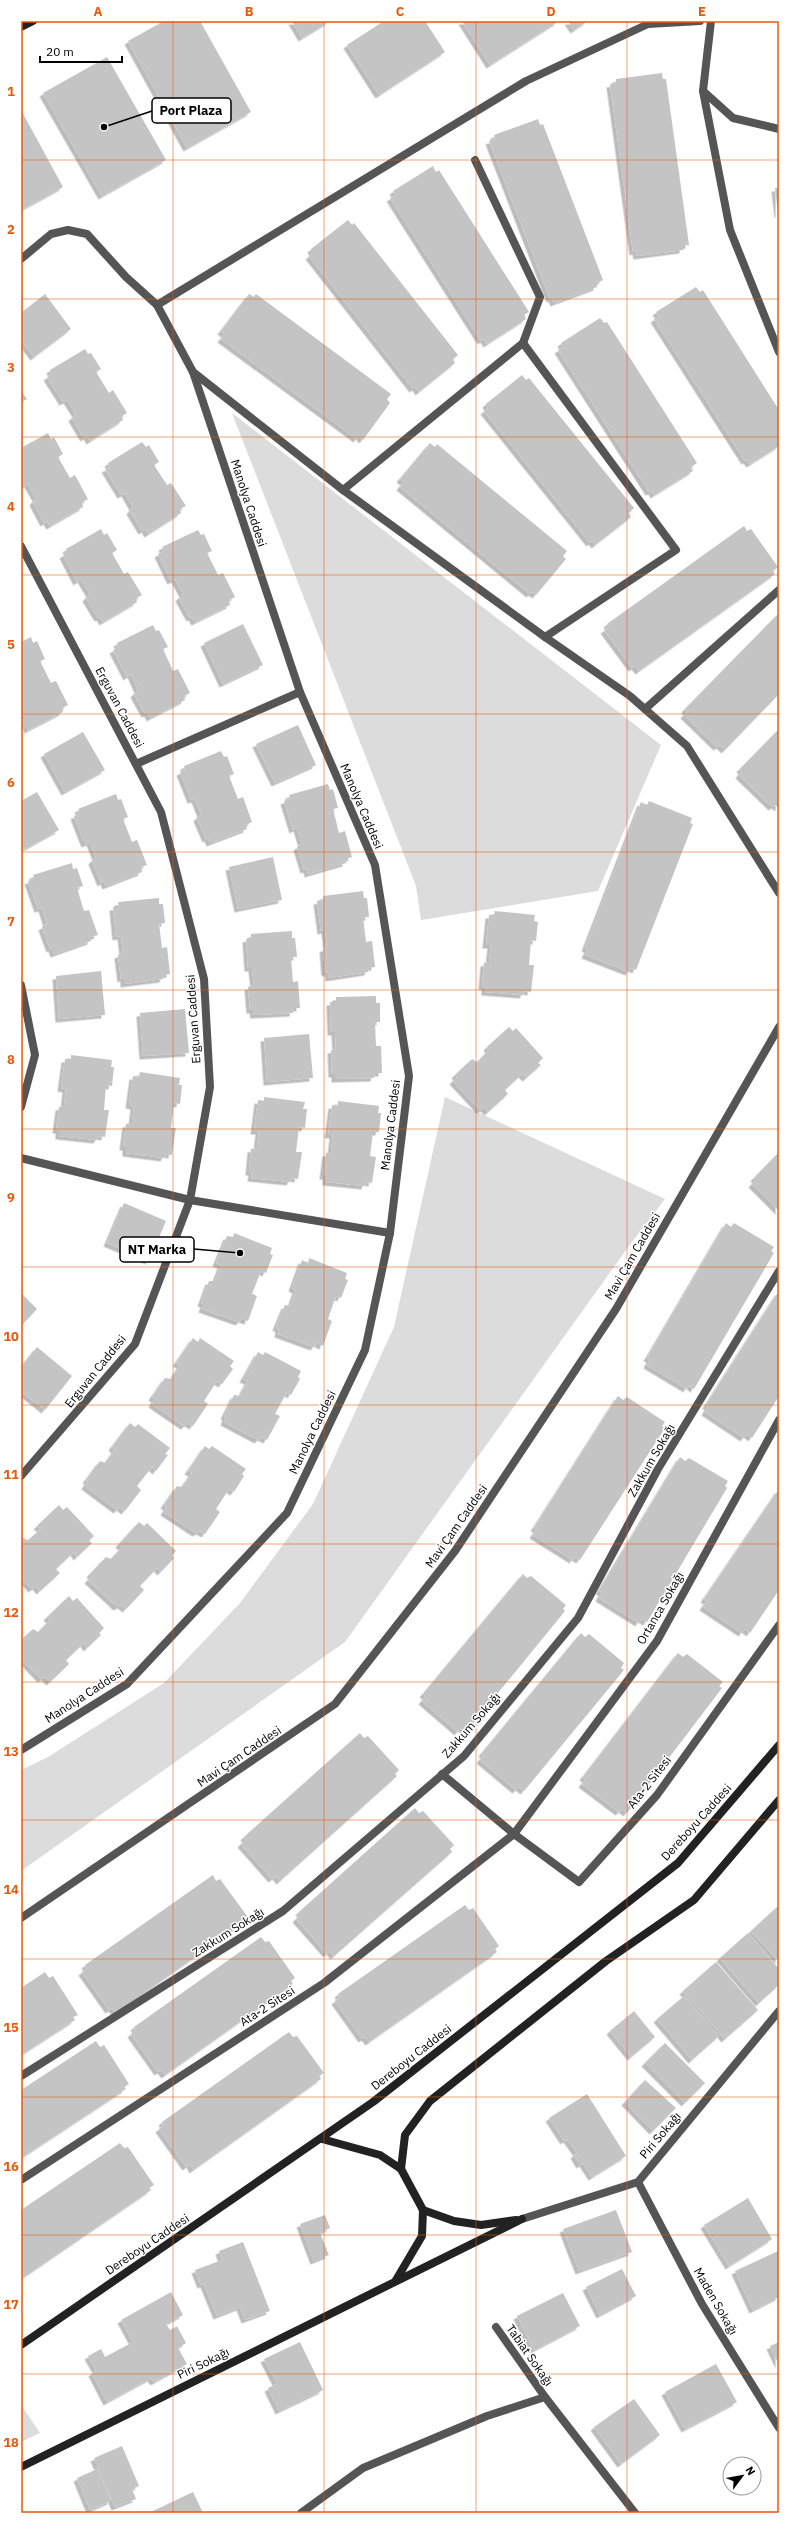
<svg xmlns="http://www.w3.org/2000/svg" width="800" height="2534" font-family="'IBM Plex Sans',sans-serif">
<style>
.green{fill:#dcdcdc}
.building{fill:#c4c4c4;filter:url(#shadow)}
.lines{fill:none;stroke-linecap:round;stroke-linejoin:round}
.minor{stroke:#555;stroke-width:8}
.secondary{stroke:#222;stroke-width:8}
.grid{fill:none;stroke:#e8590c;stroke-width:1;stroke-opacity:0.55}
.labels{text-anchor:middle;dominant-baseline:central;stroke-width:3;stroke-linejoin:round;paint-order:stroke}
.street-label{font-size:12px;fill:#000;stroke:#fff}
.leader{fill:none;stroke:#000;stroke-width:1.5}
.callout-dot{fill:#000;stroke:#fff;stroke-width:1.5}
.callout{fill:#fff;stroke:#000;stroke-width:1.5}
.callout-label{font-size:13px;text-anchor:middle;font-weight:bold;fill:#000}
.neatline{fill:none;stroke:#e8590c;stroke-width:1.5}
.grid-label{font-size:13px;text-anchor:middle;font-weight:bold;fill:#e8590c}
</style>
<defs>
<filter id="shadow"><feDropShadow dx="-3.5" dy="3.5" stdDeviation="0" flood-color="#0004"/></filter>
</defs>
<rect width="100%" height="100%" fill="#fff"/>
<g class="green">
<polygon points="232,413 661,745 598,891 421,920 416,886"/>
<polygon points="445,1097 665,1199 629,1246 345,1642 21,1871 21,1770 48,1757 164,1683 240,1603 313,1504 394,1327"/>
<polygon points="21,2405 40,2433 21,2442"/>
</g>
<g class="building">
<polygon points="164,21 200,21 251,112 187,148 128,41"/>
<polygon points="292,21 330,21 302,38"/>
<polygon points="384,21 425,21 445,52 379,95 347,45"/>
<polygon points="462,21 559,21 490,65"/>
<polygon points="568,21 588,21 574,30"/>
<polygon points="107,57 166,160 102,196 43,93"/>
<polygon points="662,73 663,79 666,79 689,245 683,246 683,250 637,256 636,251 633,252 610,84 616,83 616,79"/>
<polygon points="21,110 63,187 21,210"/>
<polygon points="538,119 540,125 543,124 603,280 597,283 597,287 554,303 552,298 550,299 489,141 495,139 494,135"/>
<polygon points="433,166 436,172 439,170 529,312 524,315 526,319 487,344 484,339 481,341 390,198 396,195 393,191"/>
<polygon points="775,188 779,188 779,214 778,214"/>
<polygon points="348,220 352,225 354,223 458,355 453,359 455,363 419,392 416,387 413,389 309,256 313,253 311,249"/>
<polygon points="696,287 700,292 703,290 779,410 779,446 750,464 747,460 745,461 654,319 659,316 656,312"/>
<polygon points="45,294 71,329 34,357 21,340 21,313"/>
<polygon points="249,294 254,297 256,294 391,394 387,399 390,403 363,440 359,436 357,439 221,339 225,334 221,331"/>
<polygon points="600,318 604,323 607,322 697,463 691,467 693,471 654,495 652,491 649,492 558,350 563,347 561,343"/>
<polygon points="85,349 88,354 91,353 101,369 96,372 109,393 113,390 127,413 122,416 123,420 90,441 87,436 84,438 72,418 76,414 67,400 63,402 47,377 52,374 50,370"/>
<polygon points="522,375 526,380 529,378 634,508 629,513 631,517 595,545 592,541 590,543 484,411 488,408 486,404"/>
<polygon points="21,391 27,399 21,402 23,407 21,408"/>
<polygon points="48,433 51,439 54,437 63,454 58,457 70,478 75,475 88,499 82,502 83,507 50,526 47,521 44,523 33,502 36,498 28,484 24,486 21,481 21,448"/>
<polygon points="142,442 146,447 149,445 159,462 154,465 167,485 171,483 186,506 180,509 181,513 148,534 145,529 142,531 130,511 133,507 125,493 121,495 105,469 110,467 108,463"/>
<polygon points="430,443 435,447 437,444 567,551 563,556 566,559 536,595 532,592 530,594 400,487 404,482 400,479"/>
<polygon points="744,526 747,531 751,529 778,567 773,571 775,574 639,671 635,666 632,668 604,630 609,627 607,624"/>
<polygon points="101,529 104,535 107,533 117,550 112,553 124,574 128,572 142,595 136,598 137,602 103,622 100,617 98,618 86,598 90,594 81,579 77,582 63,555 68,552 66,549"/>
<polygon points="198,530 201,535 204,534 212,551 207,553 218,575 223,573 235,597 229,600 230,605 195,622 192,617 190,618 179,598 183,594 175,579 171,581 158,554 164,551 162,547"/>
<polygon points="779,613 779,694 725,750 720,745 717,747 684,715 687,712 685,709"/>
<polygon points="243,624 263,665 223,684 204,643"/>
<polygon points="153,625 156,631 159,630 168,647 163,649 173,671 178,669 190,693 184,696 185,700 150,718 148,713 145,714 134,694 138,690 131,674 127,677 113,650 119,647 117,643"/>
<polygon points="31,637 33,643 37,641 45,659 40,661 51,683 56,681 68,705 62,708 63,712 28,730 26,725 23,726 21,723 21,642"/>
<polygon points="298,725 316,765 275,783 256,744"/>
<polygon points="779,729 779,808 775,805 772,807 739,775 742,771 740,769"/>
<polygon points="83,732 105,770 65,792 44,754"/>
<polygon points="221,751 224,757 227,756 234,774 229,776 238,799 243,797 252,822 246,825 247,829 210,843 208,838 206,839 197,818 201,814 195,799 191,800 180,772 185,770 184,766"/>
<polygon points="328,784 330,790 333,789 338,808 333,809 339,833 345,831 352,857 346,859 346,863 308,874 307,869 304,870 297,847 302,844 297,828 293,830 284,801 290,799 289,795"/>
<polygon points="37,792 59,830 21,851 21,801"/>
<polygon points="116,794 118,800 121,799 128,817 123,819 132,842 137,840 147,865 141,867 142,872 106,886 104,881 101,883 92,861 96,857 90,842 85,844 74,816 80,813 78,809"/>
<polygon points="649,801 692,818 690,823 693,824 636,970 631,968 629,972 585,955 588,949 585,948 641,802 647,805"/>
<polygon points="273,857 282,900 238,909 229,867"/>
<polygon points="72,863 73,869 77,868 83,886 77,888 84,911 89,910 98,935 91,937 91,941 54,954 52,948 50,949 42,927 47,924 42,908 38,909 28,881 34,879 33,875"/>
<polygon points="363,891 364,898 367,898 369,917 363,917 366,942 372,941 375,967 369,968 368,972 329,978 328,972 325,973 323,949 327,947 325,930 321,931 317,901 323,900 323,896"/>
<polygon points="159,898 159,904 163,904 165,923 159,924 162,948 167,947 170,974 164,975 163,979 124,984 124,978 121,979 118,955 123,953 121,936 116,937 113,907 119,907 118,902"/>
<polygon points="495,911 535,915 534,921 538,922 536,941 531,940 529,965 534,965 531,992 525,991 523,995 485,992 485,987 482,986 484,963 489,962 491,945 486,945 489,915 494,915"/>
<polygon points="292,931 292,938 295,938 297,957 291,957 293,982 298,981 300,1008 294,1008 293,1013 254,1015 253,1010 250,1010 248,987 254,985 252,968 248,968 246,939 251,938 251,934"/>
<polygon points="101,971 105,1015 59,1019 56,976"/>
<polygon points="376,996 376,1003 380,1003 380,1022 375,1022 376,1046 381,1046 382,1073 375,1073 374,1078 335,1079 335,1074 332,1074 331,1050 336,1049 335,1032 331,1032 330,1002 336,1002 336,997"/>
<polygon points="185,1009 189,1053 143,1056 140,1013"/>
<polygon points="509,1027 513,1031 516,1028 543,1058 538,1063 541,1065 526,1078 522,1074 505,1090 508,1094 488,1112 484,1108 480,1110 453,1081 457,1077 455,1075 472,1059 477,1062 489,1050 487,1047"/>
<polygon points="309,1034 313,1078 267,1082 264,1038"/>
<polygon points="71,1055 112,1060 111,1067 114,1067 112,1086 106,1085 104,1110 109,1110 105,1137 99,1136 97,1140 59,1136 59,1130 56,1130 59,1107 64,1106 66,1089 61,1088 65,1059 71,1059"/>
<polygon points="140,1072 180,1078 179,1085 182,1085 180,1104 174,1103 171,1128 176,1128 172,1155 166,1154 164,1158 126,1153 126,1147 123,1147 126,1124 132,1123 134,1106 129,1105 133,1076 139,1077"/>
<polygon points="264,1097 305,1102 303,1109 307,1109 305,1128 299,1127 296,1152 302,1152 298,1179 292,1178 290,1182 251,1178 252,1172 249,1172 251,1149 257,1148 259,1131 254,1131 258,1100 264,1101"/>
<polygon points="338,1101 379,1106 378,1113 381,1113 379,1132 373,1132 370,1156 376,1157 372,1183 366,1182 365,1186 326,1182 326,1176 323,1176 326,1153 331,1152 333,1135 328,1135 332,1105 338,1106"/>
<polygon points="779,1152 779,1211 752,1184 756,1180 754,1178"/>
<polygon points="124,1203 166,1221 149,1261 107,1243"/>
<polygon points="726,1223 731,1227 734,1223 774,1247 771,1251 774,1253 694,1389 689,1385 687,1389 647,1365 650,1359 647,1358"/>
<polygon points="234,1233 272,1248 270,1254 273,1255 266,1273 261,1271 252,1294 257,1296 248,1321 242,1319 239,1322 202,1309 204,1304 201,1303 209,1281 215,1281 221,1265 216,1263 227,1236 233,1237"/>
<polygon points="309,1258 347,1273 345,1279 348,1280 341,1298 336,1296 328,1319 332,1321 323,1346 317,1343 314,1347 278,1334 279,1329 276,1327 285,1305 290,1306 296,1290 292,1288 302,1260 308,1263"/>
<polygon points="779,1291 779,1396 752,1438 747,1434 744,1438 705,1412 708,1407 706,1405"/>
<polygon points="21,1293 37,1309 21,1326"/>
<polygon points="193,1338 198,1342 200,1338 234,1361 230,1366 233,1369 222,1384 217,1381 204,1401 208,1404 193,1426 188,1423 184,1426 152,1404 155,1399 152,1397 165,1378 171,1379 180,1365 176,1363"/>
<polygon points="37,1347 72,1376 45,1410 21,1391 21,1367"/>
<polygon points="258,1352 263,1355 265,1352 301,1371 298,1377 300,1379 291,1395 287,1392 275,1414 280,1416 267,1440 261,1437 258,1440 224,1422 226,1417 224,1416 234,1395 240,1396 248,1381 243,1379"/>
<polygon points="618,1396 623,1400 627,1397 665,1422 662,1426 665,1428 580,1560 575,1557 573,1560 533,1535 537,1529 534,1528"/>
<polygon points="130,1423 135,1427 138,1424 170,1448 165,1454 168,1455 156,1471 152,1467 137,1486 141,1490 125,1511 120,1507 117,1510 85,1486 88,1481 86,1480 100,1461 105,1463 115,1450 112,1447"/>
<polygon points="205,1446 209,1449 212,1446 246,1469 242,1474 244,1476 234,1492 229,1489 216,1509 220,1512 205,1534 200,1531 196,1533 164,1512 167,1507 164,1505 177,1486 182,1487 192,1473 188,1471"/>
<polygon points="680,1457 685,1461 689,1458 728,1481 725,1486 727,1488 647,1622 641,1619 639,1623 599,1598 602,1592 599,1591"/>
<polygon points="779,1489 779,1590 750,1633 745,1629 742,1633 703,1607 707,1601 704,1599"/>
<polygon points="59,1505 63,1510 67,1507 94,1536 89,1541 92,1543 77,1557 74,1552 56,1569 60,1573 40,1591 36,1586 32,1589 21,1577 21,1540 23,1538 28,1540 41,1529 37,1526"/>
<polygon points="139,1522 144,1526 147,1523 176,1551 172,1556 174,1558 161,1572 157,1568 140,1586 144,1590 126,1609 121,1605 117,1607 88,1580 92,1576 90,1574 106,1557 111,1559 122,1547 119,1544"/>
<polygon points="523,1574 527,1578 531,1576 566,1605 563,1609 565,1611 466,1732 461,1728 458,1732 422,1701 426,1696 423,1694"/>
<polygon points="69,1596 73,1601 77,1598 104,1628 99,1633 101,1635 87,1648 84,1643 66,1660 69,1664 50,1682 45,1677 41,1679 21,1658 21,1640 33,1629 38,1632 50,1620 47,1617"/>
<polygon points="581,1633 585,1637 589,1634 624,1663 621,1668 624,1670 524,1791 519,1787 516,1790 480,1760 484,1755 482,1753"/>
<polygon points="678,1653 683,1657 687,1654 723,1682 719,1686 722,1688 627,1813 622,1809 619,1812 582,1784 586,1779 583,1777"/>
<polygon points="360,1733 364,1738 368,1736 399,1770 395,1774 397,1776 280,1881 276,1876 272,1879 241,1844 246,1839 244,1837"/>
<polygon points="415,1808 419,1813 423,1811 454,1845 450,1849 452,1852 334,1956 330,1951 327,1954 296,1919 301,1914 299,1912"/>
<polygon points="213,1875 216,1881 220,1879 247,1916 242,1920 244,1922 116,2013 112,2008 109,2010 82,1972 87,1968 85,1965"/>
<polygon points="465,1905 469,1910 473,1908 499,1946 495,1949 497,1952 369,2042 365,2037 362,2039 335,2001 340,1997 338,1994"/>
<polygon points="778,1906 779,1907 779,1961 751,1931"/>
<polygon points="748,1933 779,1969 779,1985 759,2003 720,1958"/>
<polygon points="261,1937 265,1942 269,1941 295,1978 291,1981 293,1984 165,2075 161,2070 158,2072 131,2034 136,2030 134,2027"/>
<polygon points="716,1962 758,2010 725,2039 683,1991"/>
<polygon points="45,1972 49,1978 53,1976 78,2015 73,2017 75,2020 21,2055 21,1988"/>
<polygon points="684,1996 719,2036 692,2060 657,2019"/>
<polygon points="634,2011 655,2037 631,2057 610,2031"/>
<polygon points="289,2032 293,2037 297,2036 324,2073 319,2076 321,2079 193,2170 190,2164 186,2167 159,2129 164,2125 162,2122"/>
<polygon points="96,2041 100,2047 104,2045 129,2084 124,2087 126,2089 21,2158 21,2090"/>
<polygon points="665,2043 705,2083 685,2103 645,2063"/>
<polygon points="645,2080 676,2108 653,2131 625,2102"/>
<polygon points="587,2094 626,2156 592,2177 583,2163 580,2165 574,2155 577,2153 567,2139 564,2141 549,2118"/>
<polygon points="120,2143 124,2148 128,2147 154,2185 149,2188 151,2190 21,2279 21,2210"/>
<polygon points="748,2198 772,2239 729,2266 704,2225"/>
<polygon points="616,2210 632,2252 579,2271 563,2229"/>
<polygon points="325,2215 330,2228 320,2233 329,2255 314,2261 300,2224"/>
<polygon points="243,2242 270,2311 245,2320 240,2307 217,2316 204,2284 201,2285 195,2270 222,2260 219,2251"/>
<polygon points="778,2251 779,2297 753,2310 735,2271"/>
<polygon points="622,2269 636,2296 600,2315 586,2287"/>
<polygon points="171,2292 183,2315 166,2324 170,2330 177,2326 186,2343 178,2348 187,2364 154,2382 151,2378 107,2402 92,2373 96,2370 88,2356 101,2349 105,2357 133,2342 121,2320"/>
<polygon points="563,2293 580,2326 534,2350 517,2316"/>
<polygon points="300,2342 323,2390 279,2411 268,2388 277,2384 264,2359"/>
<polygon points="779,2342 779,2365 770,2346"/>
<polygon points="716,2364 737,2402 685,2429 665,2392"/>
<polygon points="634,2399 660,2435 621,2464 594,2427"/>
<polygon points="122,2446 139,2486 132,2489 136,2499 115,2507 94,2458"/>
<polygon points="97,2469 111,2501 90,2510 77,2478"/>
<polygon points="193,2492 203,2513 154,2513 153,2511"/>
</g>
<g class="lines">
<g class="minor">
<polyline points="711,21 703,91 733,118 779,129"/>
<polyline points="703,91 730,230 779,352"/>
<polyline points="475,160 540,297 523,343"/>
<polyline points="21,259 51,234 68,230 87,234 126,277 157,305 193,372 343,490 545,637 630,696 687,746 779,893"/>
<polyline points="157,305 526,81 648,24 700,21"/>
<polyline points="343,490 523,343 676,550 545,637"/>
<polyline points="21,546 161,812 204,979 210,1087 190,1200 135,1344 21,1476"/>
<polyline points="645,709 779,590"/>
<polyline points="136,764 300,692"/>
<polyline points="21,985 35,1055 21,1107"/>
<polyline points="21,1158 190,1200 390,1233"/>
<polyline points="21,1750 127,1684 287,1513 365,1350 390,1233 409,1076 375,865 300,692 193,372"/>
<polyline points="442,1774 514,1834 657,1641 779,1420"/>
<polyline points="21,1918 335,1704 455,1551 616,1309 779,1027"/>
<polyline points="21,2076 283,1911 464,1756 578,1618 658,1469 779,1271"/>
<polyline points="21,2180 324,1983 514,1834 579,1882 657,1795 779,1625"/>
<polyline points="638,2182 702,2304 779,2428"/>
<polyline points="522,2219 638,2182 779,2011"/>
<polyline points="496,2327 545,2397"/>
<polyline points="301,2513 363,2468 487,2416 545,2397 635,2513"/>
</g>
<g class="secondary">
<polyline points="21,27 33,21"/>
<polyline points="322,2139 380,2155 401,2169 423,2210 422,2236 396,2280"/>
<polyline points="401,2169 405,2135 430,2101 606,1961 694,1900 779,1800"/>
<polyline points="423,2210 454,2221 481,2225 516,2220"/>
<polyline points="21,2345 373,2102 678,1863 779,1745"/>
<polyline points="21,2467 522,2219"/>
</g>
</g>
<path class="grid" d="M173,21V2513M324,21V2513M476,21V2513M627,21V2513M21,160H779M21,299H779M21,437H779M21,575H779M21,714H779M21,852H779M21,990H779M21,1129H779M21,1267H779M21,1405H779M21,1544H779M21,1682H779M21,1820H779M21,1959H779M21,2097H779M21,2235H779M21,2374H779"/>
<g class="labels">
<g class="street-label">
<text transform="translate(249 503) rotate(72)">Manolya Caddesi</text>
<text transform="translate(120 707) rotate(62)">Erguvan Caddesi</text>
<text transform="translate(362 806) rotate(67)">Manolya Caddesi</text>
<text transform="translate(193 1019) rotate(-94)">Erguvan Caddesi</text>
<text transform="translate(390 1125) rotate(-83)">Manolya Caddesi</text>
<text transform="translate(632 1256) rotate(-60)">Mavi Çam Caddesi</text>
<text transform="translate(95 1371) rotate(-51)">Erguvan Caddesi</text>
<text transform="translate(312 1432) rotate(-64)">Manolya Caddesi</text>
<text transform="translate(651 1460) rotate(-60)">Zakkum Sokağı</text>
<text transform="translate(456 1526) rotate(-55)">Mavi Çam Caddesi</text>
<text transform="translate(660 1608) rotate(-60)">Ortanca Sokağı</text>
<text transform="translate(84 1695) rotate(-33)">Manolya Caddesi</text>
<text transform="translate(471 1725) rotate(-49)">Zakkum Sokağı</text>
<text transform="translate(239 1756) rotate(-34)">Mavi Çam Caddesi</text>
<text transform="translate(649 1782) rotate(-52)">Ata-2 Sitesi</text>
<text transform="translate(696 1822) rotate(-48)">Dereboyu Caddesi</text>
<text transform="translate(228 1932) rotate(-32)">Zakkum Sokağı</text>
<text transform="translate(267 2006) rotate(-33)">Ata-2 Sitesi</text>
<text transform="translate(411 2057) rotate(-38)">Dereboyu Caddesi</text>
<text transform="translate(660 2135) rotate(-50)">Piri Sokağı</text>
<text transform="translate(147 2244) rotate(-34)">Dereboyu Caddesi</text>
<text transform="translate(716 2301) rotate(60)">Maden Sokağı</text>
<text transform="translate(530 2355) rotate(55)">Tabiat Sokağı</text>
<text transform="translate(203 2363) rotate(-26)">Piri Sokağı</text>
</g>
</g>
<path class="leader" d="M104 127L152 111M240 1253L194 1249"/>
<g class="callout-dot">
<circle cx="104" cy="127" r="4"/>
<circle cx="240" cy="1253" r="4"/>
</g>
<g class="callout">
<rect x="152" y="98" width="79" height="25" rx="4"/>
<rect x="120" y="1237" width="74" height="25" rx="4"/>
</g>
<g class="callout-label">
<text x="191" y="115">Port Plaza</text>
<text x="157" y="1254">NT Marka</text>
</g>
<rect width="800" height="2534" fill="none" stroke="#ffffff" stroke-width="44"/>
<g transform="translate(742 2476) rotate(58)"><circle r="19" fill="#ffffff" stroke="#999999"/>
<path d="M0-3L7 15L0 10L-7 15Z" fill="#000000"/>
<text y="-6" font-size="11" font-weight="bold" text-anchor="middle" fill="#000000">N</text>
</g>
<path d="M40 56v6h82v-6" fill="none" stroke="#000000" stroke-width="2"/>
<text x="46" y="56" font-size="12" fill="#000000" stroke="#ffffff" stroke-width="3" paint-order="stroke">20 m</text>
<rect x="22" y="22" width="756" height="2490" class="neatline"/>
<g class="grid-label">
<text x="98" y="16">A</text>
<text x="249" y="16">B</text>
<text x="400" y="16">C</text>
<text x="551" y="16">D</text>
<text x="702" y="16">E</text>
<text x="11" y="96">1</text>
<text x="11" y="234">2</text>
<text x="11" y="372">3</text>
<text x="11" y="511">4</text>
<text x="11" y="649">5</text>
<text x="11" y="787">6</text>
<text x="11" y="926">7</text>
<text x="11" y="1064">8</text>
<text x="11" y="1202">9</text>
<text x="11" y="1341">10</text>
<text x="11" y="1479">11</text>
<text x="11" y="1617">12</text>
<text x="11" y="1756">13</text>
<text x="11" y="1894">14</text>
<text x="11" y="2032">15</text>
<text x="11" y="2171">16</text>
<text x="11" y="2309">17</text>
<text x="11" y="2447">18</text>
</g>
</svg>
